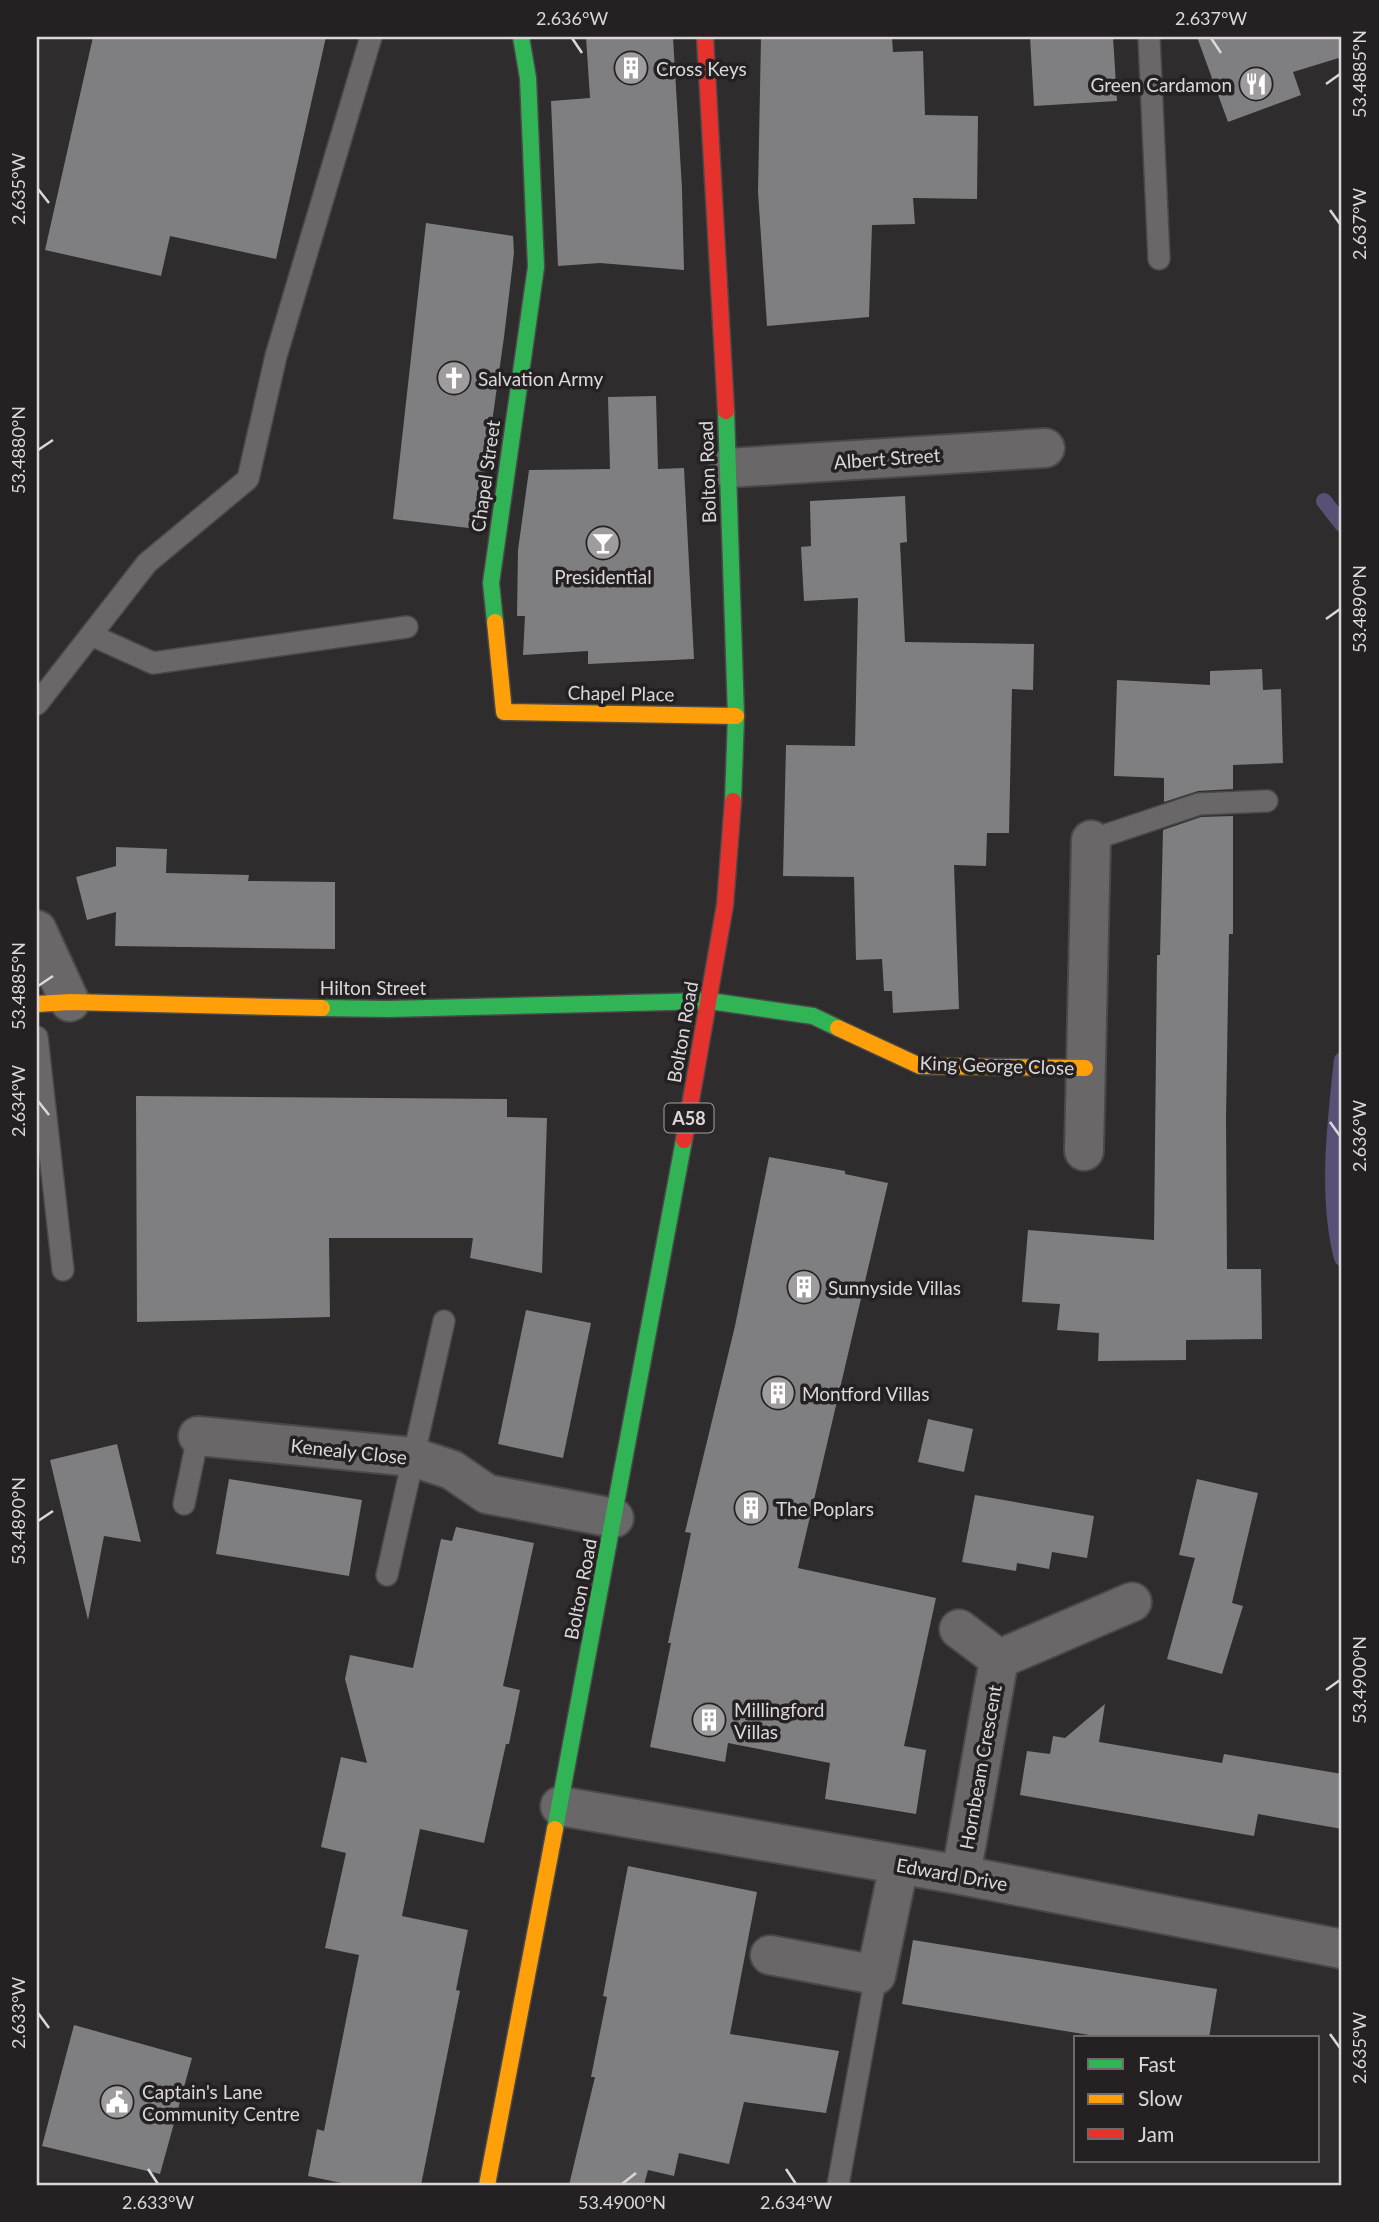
<svg xmlns="http://www.w3.org/2000/svg" width="1379" height="2222" font-family="Lato,sans-serif">
<style>
.lines{fill:none;stroke-linecap:round;stroke-linejoin:round}
.stream{stroke:#585075;stroke-width:16}
.building{fill:#7f7e80}
.lane-casing{stroke:#4a4849;stroke-width:24}
.street-casing{stroke:#4a4849;stroke-width:42}
.fast-casing{stroke:#4a4849;stroke-width:19}
.slow-casing{stroke:#4a4849;stroke-width:19}
.jam-casing{stroke:#4a4849;stroke-width:19}
.lane{stroke:#696768;stroke-width:21}
.street{stroke:#696768;stroke-width:38}
.fast{stroke:#30b455;stroke-width:16}
.slow{stroke:#ff9f0a;stroke-width:16}
.jam{stroke:#e5322d;stroke-width:16}
.ticks{fill:none;stroke:#dbd8da;stroke-width:2.5}
.labels{text-anchor:middle;dominant-baseline:central;stroke-width:7;stroke-linejoin:round;paint-order:stroke}
.shield{fill:#252123;stroke:#a4a1a3;stroke-width:2}
.shield-label{font-size:18px;font-weight:bold;fill:#dbd8da}
.poi-label{font-size:19px;fill:#dbd8da;stroke:#252123;text-anchor:start}
.street-label{font-size:19px;fill:#dbd8da;stroke:#252123}
.neatline{fill:none;stroke:#dbd8da;stroke-width:2.5}
.ticks-label{font-size:18px;text-anchor:middle;fill:#dbd8da}
</style>
<rect width="100%" height="100%" fill="#2e2c2d"/>
<g class="lines">
<g class="stream">
<polyline points="1324,501 1342,524"/>
<path d="M1342,1060C1335,1122 1326,1197 1342,1258"/>
</g>
</g>
<g class="building">
<polygon points="93,37 326,37 276,259 170,236 161,276 45,250"/>
<polygon points="586,37 673,37 682,189 684,270 600,263 558,266 551,101 590,98"/>
<polygon points="761,37 892,37 893,52 923,51 925,115 978,116 977,199 913,198 915,224 872,225 869,317 767,326 758,192"/>
<polygon points="1030,37 1113,37 1117,101 1034,106"/>
<polygon points="1197,37 1342,37 1342,57 1293,72 1301,95 1228,122"/>
<polygon points="426,223 513,236 514,253 504,337 477,529 393,519"/>
<polygon points="656,396 658,469 684,468 694,659 588,664 588,651 523,655 525,616 517,616 518,550 529,470 610,469 608,397"/>
<polygon points="905,496 907,542 900,543 905,642 1034,644 1033,690 1012,689 1009,833 987,833 986,866 954,865 959,1009 893,1013 892,991 884,991 882,959 856,960 854,877 783,876 786,745 855,746 858,598 804,601 801,547 811,546 810,501"/>
<polygon points="1262,669 1263,690 1281,689 1283,763 1233,765 1233,789 1198,791 1164,802 1164,778 1114,776 1117,680 1210,685 1210,671"/>
<polygon points="1233,816 1233,934 1229,934 1226,1119 1227,1269 1261,1269 1262,1339 1186,1340 1186,1360 1098,1361 1099,1333 1057,1330 1060,1304 1022,1302 1028,1230 1154,1240 1157,955 1160,955 1163,830 1201,817"/>
<polygon points="116,847 167,849 166,873 249,875 248,881 335,882 335,949 115,946 116,912 87,920 76,877 116,866"/>
<polygon points="136,1096 507,1099 507,1117 547,1118 542,1273 470,1258 473,1238 329,1238 330,1317 137,1322"/>
<polygon points="769,1157 845,1171 845,1174 888,1183 798,1568 936,1598 904,1746 926,1750 916,1814 825,1799 830,1763 728,1743 725,1762 650,1747 671,1643 668,1643 691,1533 685,1532 735,1326"/>
<polygon points="526,1310 591,1323 563,1458 498,1444"/>
<polygon points="928,1419 973,1429 964,1472 918,1462"/>
<polygon points="117,1444 141,1542 104,1536 88,1620 50,1460"/>
<polygon points="229,1479 362,1500 349,1576 216,1554"/>
<polygon points="1197,1479 1258,1493 1232,1603 1243,1606 1222,1674 1167,1659 1195,1558 1179,1555"/>
<polygon points="975,1495 1094,1516 1087,1558 1052,1552 1049,1569 1017,1563 1016,1571 962,1562"/>
<polygon points="456,1527 534,1543 503,1686 520,1690 509,1744 506,1744 484,1843 420,1829 402,1916 468,1930 456,1990 460,1991 421,2185 351,2185 308,2176 317,2129 324,2131 359,1955 325,1948 346,1853 321,1847 341,1757 367,1763 345,1679 350,1655 413,1668 441,1539 452,1541"/>
<polygon points="1105,1704 1099,1742 1222,1763 1224,1754 1342,1774 1342,1829 1258,1814 1254,1836 1020,1795 1027,1751 1050,1754 1053,1736 1065,1738"/>
<polygon points="628,1866 757,1892 730,2034 839,2051 826,2113 744,2102 729,2164 679,2153 674,2176 648,2170 644,2185 569,2185 595,2077 591,2077 607,1997 603,1996"/>
<polygon points="913,1940 1217,1989 1209,2038 1107,2038 902,2004"/>
<polygon points="74,2025 192,2058 160,2174 42,2146"/>
</g>
<g class="lines">
<g class="lane-casing">
<g id="lane">
<polyline points="1149,37 1159,259"/>
<polyline points="91,635 153,663 407,627"/>
<polyline points="37,704 147,563 248,479 276,356 371,37"/>
<polyline points="1091,840 1199,804 1267,801"/>
<polyline points="37,1037 63,1270"/>
<polyline points="184,1504 198,1436"/>
<polyline points="387,1575 444,1321"/>
<polyline points="838,2185 876,1975"/>
</g>
</g>
<g class="street-casing">
<g id="street">
<polyline points="728,468 1045,448"/>
<polyline points="37,930 70,1002"/>
<polyline points="1084,1151 1091,840"/>
<polyline points="198,1436 413,1457 452,1470 487,1494 614,1518"/>
<polyline points="959,1629 999,1659"/>
<polyline points="560,1806 961,1875 1342,1949"/>
<polyline points="961,1875 999,1659 1132,1602"/>
<polyline points="770,1955 876,1975 899,1865"/>
</g>
</g>
<g class="fast-casing">
<g id="fast">
<polyline points="726,411 736,716 733,801"/>
<polyline points="495,622 491,583 536,267 528,78 521,37"/>
<polyline points="322,1008 388,1009 710,1001 813,1016 838,1028"/>
<polyline points="555,1829 684,1140"/>
</g>
</g>
<g class="slow-casing">
<g id="slow">
<polyline points="495,622 504,712 736,716"/>
<polyline points="37,1004 70,1002 322,1008"/>
<polyline points="838,1028 920,1066 1085,1068"/>
<polyline points="487,2185 555,1829"/>
</g>
</g>
<g class="jam-casing">
<g id="jam">
<polyline points="705,37 726,411"/>
<polyline points="684,1140 725,905 733,801"/>
</g>
</g>
<use href="#lane" class="lane"/>
<use href="#street" class="street"/>
<use href="#fast" class="fast"/>
<use href="#slow" class="slow"/>
<use href="#jam" class="jam"/>
</g>
<path class="ticks" d="M572,38L582,53M1211,38L1221,53M1326,84L1340,74M38,189L49,203M1330,210L1340,224M38,450L53,440M1326,619L1340,609M38,986L53,976M38,1101L49,1115M1330,1122L1340,1136M38,1521L53,1511M1326,1690L1340,1680M38,2013L49,2028M1330,2034L1340,2048M148,2169L158,2184M786,2169L796,2184M622,2184L636,2173"/>
<defs>
<g id="building-disc" transform="scale(1.75)"><circle r="9.5" fill="#9e9c9d" stroke="#252123"/><path d="M-4-6H4V6H1V3H-1V6H-4ZM-2.5-4.3h1.7v1.8h-1.7ZM.8-4.3h1.7v1.8H.8ZM-2.5-1h1.7V.8h-1.7ZM.8-1h1.7V.8H.8Z" fill="#fff"/></g>
<g id="restaurant-disc" transform="scale(1.75)"><circle r="9.5" fill="#9e9c9d" stroke="#252123"/><path d="M-5-6h1v4h1v-4h1v4h1v-4h1v5L-1.5 .5V6h-2V.5L-5-1ZM5-6V6H3V1.5H1.5Q1.5-4 5-6Z" fill="#fff"/></g>
<g id="church-disc" transform="scale(1.75)"><circle r="9.5" fill="#9e9c9d" stroke="#252123"/><path d="M-1.2-6h2.4v3.5h3.3v2.4h-3.3V6h-2.4V-.1h-3.3v-2.4h3.3Z" fill="#fff"/></g>
<g id="bar-disc" transform="scale(1.75)"><circle r="9.5" fill="#9e9c9d" stroke="#252123"/><path d="M-6-5H6L.8 .8V4.5H3.5V6h-7V4.5H-.8V.8Z" fill="#fff"/></g>
<g id="civic-disc" transform="scale(1.75)"><circle r="9.5" fill="#9e9c9d" stroke="#252123"/><path d="M-.6-6.5H3V-4.5H.6V-3L4-1V1h2V6H-6V1h2V-1L-.6-3ZM-1.2 2.5V6h2.4V2.5Z" fill="#fff"/></g>
</defs>
<g fill-rule="evenodd">
<use href="#building-disc" x="631" y="68"/>
<use href="#restaurant-disc" x="1256" y="84"/>
<use href="#church-disc" x="454" y="378"/>
<use href="#bar-disc" x="603" y="543"/>
<use href="#building-disc" x="804" y="1287"/>
<use href="#building-disc" x="778" y="1393"/>
<use href="#building-disc" x="751" y="1508"/>
<use href="#building-disc" x="709" y="1720"/>
<use href="#civic-disc" x="117" y="2102"/>
</g>
<g class="labels">
<rect class="shield" x="664.5" y="1103.5" width="49" height="29" rx="5"/>
<g class="shield-label">
<text x="689" y="1118">A58</text>
</g>
<g class="poi-label">
<text x="656" y="68">Cross Keys</text>
<text x="1232" y="84" text-anchor="end">Green Cardamon</text>
<text x="478" y="378">Salvation Army</text>
<text x="603" y="576" text-anchor="middle">Presidential</text>
<text x="828" y="1287">Sunnyside Villas</text>
<text x="802" y="1393">Montford Villas</text>
<text x="776" y="1508">The Poplars</text>
<text x="734" y="1709">Millingford<tspan x="734" dy="22">Villas</tspan></text>
<text x="142" y="2091">Captain's Lane<tspan x="142" dy="22">Community Centre</tspan></text>
</g>
<g class="street-label">
<text transform="translate(887 458) rotate(-4)">Albert Street</text>
<text transform="translate(707 472) rotate(-92)">Bolton Road</text>
<text transform="translate(485 476) rotate(-82)">Chapel Street</text>
<text transform="translate(621 693) rotate(1)">Chapel Place</text>
<text x="373" y="987">Hilton Street</text>
<text transform="translate(682 1032) rotate(-80)">Bolton Road</text>
<text transform="translate(997 1065) rotate(2)">King George Close</text>
<text transform="translate(349 1451) rotate(6)">Kenealy Close</text>
<text transform="translate(580 1589) rotate(-79)">Bolton Road</text>
<text transform="translate(980 1767) rotate(-80)">Hornbeam Crescent</text>
<text transform="translate(952 1874) rotate(10)">Edward Drive</text>
</g>
</g>
<rect width="1379" height="2222" fill="none" stroke="#252123" stroke-width="77"/>
<rect x="1074" y="2036" width="245" height="126" fill="#252123" stroke="#6e6a6c" stroke-width="2"/>
<rect x="1088" y="2059" width="35" height="10" fill="#30b455" stroke="#6e6a6c" stroke-width="2"/>
<text x="1138" y="2072" font-size="21" fill="#dbd8da">Fast</text>
<rect x="1088" y="2094" width="35" height="10" fill="#ff9f0a" stroke="#6e6a6c" stroke-width="2"/>
<text x="1138" y="2106" font-size="21" fill="#dbd8da">Slow</text>
<rect x="1088" y="2129" width="35" height="10" fill="#e5322d" stroke="#6e6a6c" stroke-width="2"/>
<text x="1138" y="2142" font-size="21" fill="#dbd8da">Jam</text>
<rect x="38" y="38" width="1302" height="2146" class="neatline"/>
<g class="ticks-label">
<text x="572" y="25">2.636°W</text>
<text x="1211" y="25">2.637°W</text>
<text transform="translate(1360 74) rotate(-90)" y="6">53.4885°N</text>
<text transform="translate(19 189) rotate(-90)" y="6">2.635°W</text>
<text transform="translate(1360 224) rotate(-90)" y="6">2.637°W</text>
<text transform="translate(19 450) rotate(-90)" y="6">53.4880°N</text>
<text transform="translate(1360 609) rotate(-90)" y="6">53.4890°N</text>
<text transform="translate(19 986) rotate(-90)" y="6">53.4885°N</text>
<text transform="translate(19 1101) rotate(-90)" y="6">2.634°W</text>
<text transform="translate(1360 1136) rotate(-90)" y="6">2.636°W</text>
<text transform="translate(19 1521) rotate(-90)" y="6">53.4890°N</text>
<text transform="translate(1360 1680) rotate(-90)" y="6">53.4900°N</text>
<text transform="translate(19 2013) rotate(-90)" y="6">2.633°W</text>
<text transform="translate(1360 2048) rotate(-90)" y="6">2.635°W</text>
<text x="158" y="2209">2.633°W</text>
<text x="622" y="2209">53.4900°N</text>
<text x="796" y="2209">2.634°W</text>
</g>
</svg>
